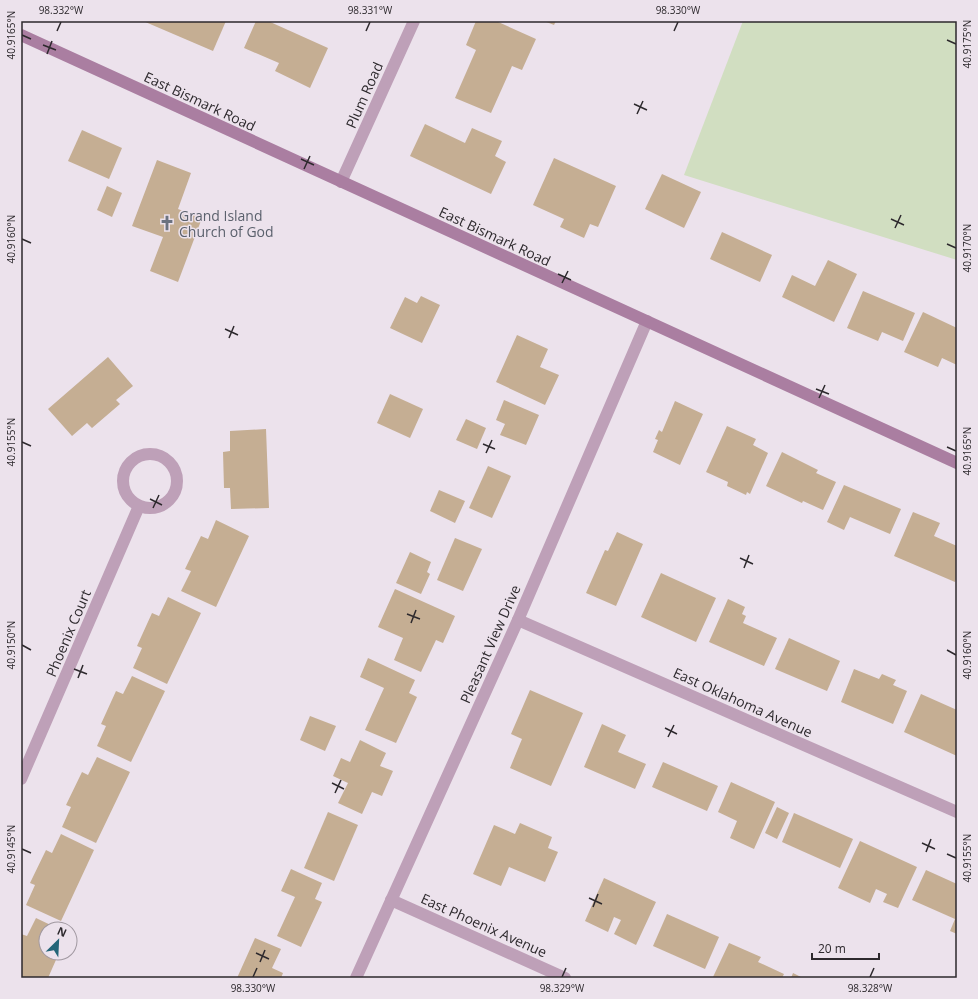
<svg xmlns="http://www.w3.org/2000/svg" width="978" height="999" font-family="'Open Sans',sans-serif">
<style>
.green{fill:#d1dec1}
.building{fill:#c5ae93}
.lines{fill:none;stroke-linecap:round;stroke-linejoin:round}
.street{stroke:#bea0b8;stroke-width:12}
.secondary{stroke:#aa7ea1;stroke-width:12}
.ticks{fill:none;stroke:#2d292d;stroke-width:1.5}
.labels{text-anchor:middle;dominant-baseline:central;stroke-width:3;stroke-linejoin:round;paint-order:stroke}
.street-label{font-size:14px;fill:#2d292d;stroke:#ece2ec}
.worship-label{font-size:14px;fill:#5b616d;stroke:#ece2ec;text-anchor:start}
.neatline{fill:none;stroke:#2d292d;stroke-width:1.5}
.ticks-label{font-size:10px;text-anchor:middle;fill:#2d292d}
</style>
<rect width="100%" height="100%" fill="#ece2ec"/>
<polygon class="green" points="743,21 957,21 957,260 684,175"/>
<g class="building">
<polygon points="143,21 226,21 213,51"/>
<polygon points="256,21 268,21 328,48 310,88 275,71 279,63 244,48"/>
<polygon points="476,21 496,21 536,39 522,70 512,66 491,113 455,98 476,50 466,45"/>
<polygon points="544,21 556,21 554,25"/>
<polygon points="425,124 465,143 472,128 502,141 495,156 506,162 491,194 410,156"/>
<polygon points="82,130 122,148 109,179 68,161"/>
<polygon points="554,158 616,186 598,227 590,224 584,238 560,227 564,219 533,205"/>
<polygon points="157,160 191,173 178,209 202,218 178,282 150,271 163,237 132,226"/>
<polygon points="662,174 701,192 684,228 645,209"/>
<polygon points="107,186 122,193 112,217 97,210"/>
<polygon points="722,232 772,255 760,282 710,259"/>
<polygon points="828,260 857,274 834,322 782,297 792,275 815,286"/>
<polygon points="863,291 915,313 903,341 882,332 878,341 847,328"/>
<polygon points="421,296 440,305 422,343 390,328 405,297 417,303"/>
<polygon points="923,312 957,328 957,365 942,358 938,367 904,352"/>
<polygon points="517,335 548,349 540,367 559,375 545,405 496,382"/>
<polygon points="108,357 133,386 116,400 120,404 92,428 87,423 72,436 48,409"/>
<polygon points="390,394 423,409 410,438 377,423"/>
<polygon points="504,400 539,415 526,445 500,435 505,424 496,420"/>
<polygon points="675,401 703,414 680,465 653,452 658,440 655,439 659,430 662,432"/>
<polygon points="466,419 486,428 477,449 456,440"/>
<polygon points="727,426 756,439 753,445 768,453 750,494 747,492 746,495 727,486 728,482 706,472"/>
<polygon points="266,429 269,508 231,509 230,488 224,488 223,452 230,451 230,431"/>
<polygon points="782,452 818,470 816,473 836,482 823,510 803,501 802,503 766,486"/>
<polygon points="488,466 511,476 492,518 469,508"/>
<polygon points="844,485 901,509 890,534 850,517 844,530 827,522"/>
<polygon points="439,490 465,501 455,523 430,511"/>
<polygon points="913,512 940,523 934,536 957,546 957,576 955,582 894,556"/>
<polygon points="216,520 249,536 216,607 181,591 191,571 185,569 201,536 208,539"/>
<polygon points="617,532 643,544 616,606 586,593 605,550 608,551"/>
<polygon points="455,538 482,549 463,591 437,580"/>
<polygon points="410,552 431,562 427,572 430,574 421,594 396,583"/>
<polygon points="661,573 716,598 696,642 641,617"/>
<polygon points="395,589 455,616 443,643 436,640 421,672 394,660 403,638 378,627"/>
<polygon points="168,597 201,613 167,684 133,668 142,648 137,646 152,613 159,616"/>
<polygon points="728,599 745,607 742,614 746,616 743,623 777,638 764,666 709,642"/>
<polygon points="789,638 840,661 827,691 775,669"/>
<polygon points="368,658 415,680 409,693 417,697 396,743 365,730 384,688 360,677"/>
<polygon points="854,669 879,679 882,674 896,680 893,685 907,691 893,724 841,702"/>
<polygon points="132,676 165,691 131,762 97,746 106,726 101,724 116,691 123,694"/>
<polygon points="530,690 583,713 551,786 510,768 522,739 511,734"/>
<polygon points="921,694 957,710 957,756 904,732"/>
<polygon points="310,716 336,726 325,751 300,740"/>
<polygon points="602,724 626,735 618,752 646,764 635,789 584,767"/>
<polygon points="360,740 386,753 380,766 393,771 382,796 372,792 362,814 338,803 348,783 333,776 341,758 350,762"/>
<polygon points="97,757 130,772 96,843 62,827 71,807 66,805 82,772 88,775"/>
<polygon points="663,762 718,786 707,811 652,787"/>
<polygon points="731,782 775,802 754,849 730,838 737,821 718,812"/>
<polygon points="777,807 789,813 777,839 765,833"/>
<polygon points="328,812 358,825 334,881 304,868"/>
<polygon points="794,813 853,839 840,868 782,842"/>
<polygon points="520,823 552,837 548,848 558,852 545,882 509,867 501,886 473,874 494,825 515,834"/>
<polygon points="61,834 94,850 61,921 26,905 35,885 30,883 46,850 52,853"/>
<polygon points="860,841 917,867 898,908 883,902 887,894 876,889 870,903 838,888"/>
<polygon points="291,869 322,883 315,899 322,902 301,947 277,936 295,897 281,891"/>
<polygon points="926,870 957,884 957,934 950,931 955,919 912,900"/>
<polygon points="604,878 656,902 636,945 614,934 621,920 614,917 608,932 585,921"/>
<polygon points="667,914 719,937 705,969 653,946"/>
<polygon points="36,918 59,929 46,929 46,953 59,953 48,978 21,978 21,934 27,936"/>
<polygon points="255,938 281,949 272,968 283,973 281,978 237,978"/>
<polygon points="729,943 761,957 758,962 784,974 782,978 713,977"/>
<polygon points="793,973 803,978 791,978"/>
</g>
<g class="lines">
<g class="street">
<polyline points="341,182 414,21"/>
<circle cx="150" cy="481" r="27"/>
<polyline points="518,620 957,812"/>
<polyline points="21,779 139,506"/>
<polyline points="391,900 565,978"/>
<polyline points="356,978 518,620 647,321"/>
</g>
<polyline class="secondary" points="21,35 957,463"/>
</g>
<path class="ticks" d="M57,31L61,22M366,31L370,22M674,31L678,22M22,35L31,39M947,40L956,44M43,45L56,50M47,54L52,41M634,104L647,110M637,114L643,101M301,159L314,165M304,169L310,156M891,219L904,225M895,228L901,215M22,239L31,243M947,244L956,248M558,274L571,280M562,283L568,271M225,329L238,335M229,338L234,326M816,389L829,394M819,398L825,385M22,442L31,446M483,444L495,449M947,447L956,451M486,453L492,440M150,499L162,505M153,508L159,495M740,558L753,564M744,568L749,555M407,614L420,619M411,623L416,610M22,645L31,650M947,650L956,655M74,669L87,674M78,678L83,665M665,728L677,734M668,737L674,725M332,783L344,789M335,793L341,780M922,843L935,849M22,849L31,853M926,852L931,839M947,854L956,858M589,898L602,904M593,907L598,894M256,953L269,959M260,962L265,950M253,977L257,968M562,977L566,968M870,977L874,968"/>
<defs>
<g id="church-bare" transform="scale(1.2)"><path d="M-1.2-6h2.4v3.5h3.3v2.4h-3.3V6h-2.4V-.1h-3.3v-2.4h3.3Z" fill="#6b7280" stroke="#ece2ec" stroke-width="2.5" paint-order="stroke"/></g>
</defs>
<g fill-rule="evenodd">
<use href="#church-bare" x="167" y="223"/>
</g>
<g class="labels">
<g class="street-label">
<text transform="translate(364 95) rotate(-66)">Plum Road</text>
<text transform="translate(200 101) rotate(25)">East Bismark Road</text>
<text transform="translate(495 236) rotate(25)">East Bismark Road</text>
<text transform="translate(68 633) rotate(-67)">Phoenix Court</text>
<text transform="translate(490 644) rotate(-66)">Pleasant View Drive</text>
<text transform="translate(743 702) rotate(24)">East Oklahoma Avenue</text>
<text transform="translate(484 925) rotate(24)">East Phoenix Avenue</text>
</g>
<g class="worship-label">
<text x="179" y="215">Grand Island<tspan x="179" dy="16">Church of God</tspan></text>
</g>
</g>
<rect width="978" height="999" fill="none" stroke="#ece2ec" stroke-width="44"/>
<g transform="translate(58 941) rotate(24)"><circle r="19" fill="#ece2ec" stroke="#a098a0"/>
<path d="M0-3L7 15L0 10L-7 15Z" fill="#236578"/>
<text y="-6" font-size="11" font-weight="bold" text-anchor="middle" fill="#2d292d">N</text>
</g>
<path d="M812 953v6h67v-6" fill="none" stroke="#2d292d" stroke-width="2"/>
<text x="818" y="953" font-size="12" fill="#2d292d" stroke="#ece2ec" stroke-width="3" paint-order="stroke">20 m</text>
<rect x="22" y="22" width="934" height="955" class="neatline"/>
<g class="ticks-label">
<text x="61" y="14">98.332°W</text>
<text x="370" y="14">98.331°W</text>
<text x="678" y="14">98.330°W</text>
<text transform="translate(11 35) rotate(-90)" y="4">40.9165°N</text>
<text transform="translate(967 44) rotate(-90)" y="4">40.9175°N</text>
<text transform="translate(11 239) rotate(-90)" y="4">40.9160°N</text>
<text transform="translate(967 248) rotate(-90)" y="4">40.9170°N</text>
<text transform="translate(11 442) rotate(-90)" y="4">40.9155°N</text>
<text transform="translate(967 451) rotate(-90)" y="4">40.9165°N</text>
<text transform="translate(11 645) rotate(-90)" y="4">40.9150°N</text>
<text transform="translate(967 655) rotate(-90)" y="4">40.9160°N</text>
<text transform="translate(11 849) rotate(-90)" y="4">40.9145°N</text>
<text transform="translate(967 858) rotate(-90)" y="4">40.9155°N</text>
<text x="253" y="992">98.330°W</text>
<text x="562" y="992">98.329°W</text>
<text x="870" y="992">98.328°W</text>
</g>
</svg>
